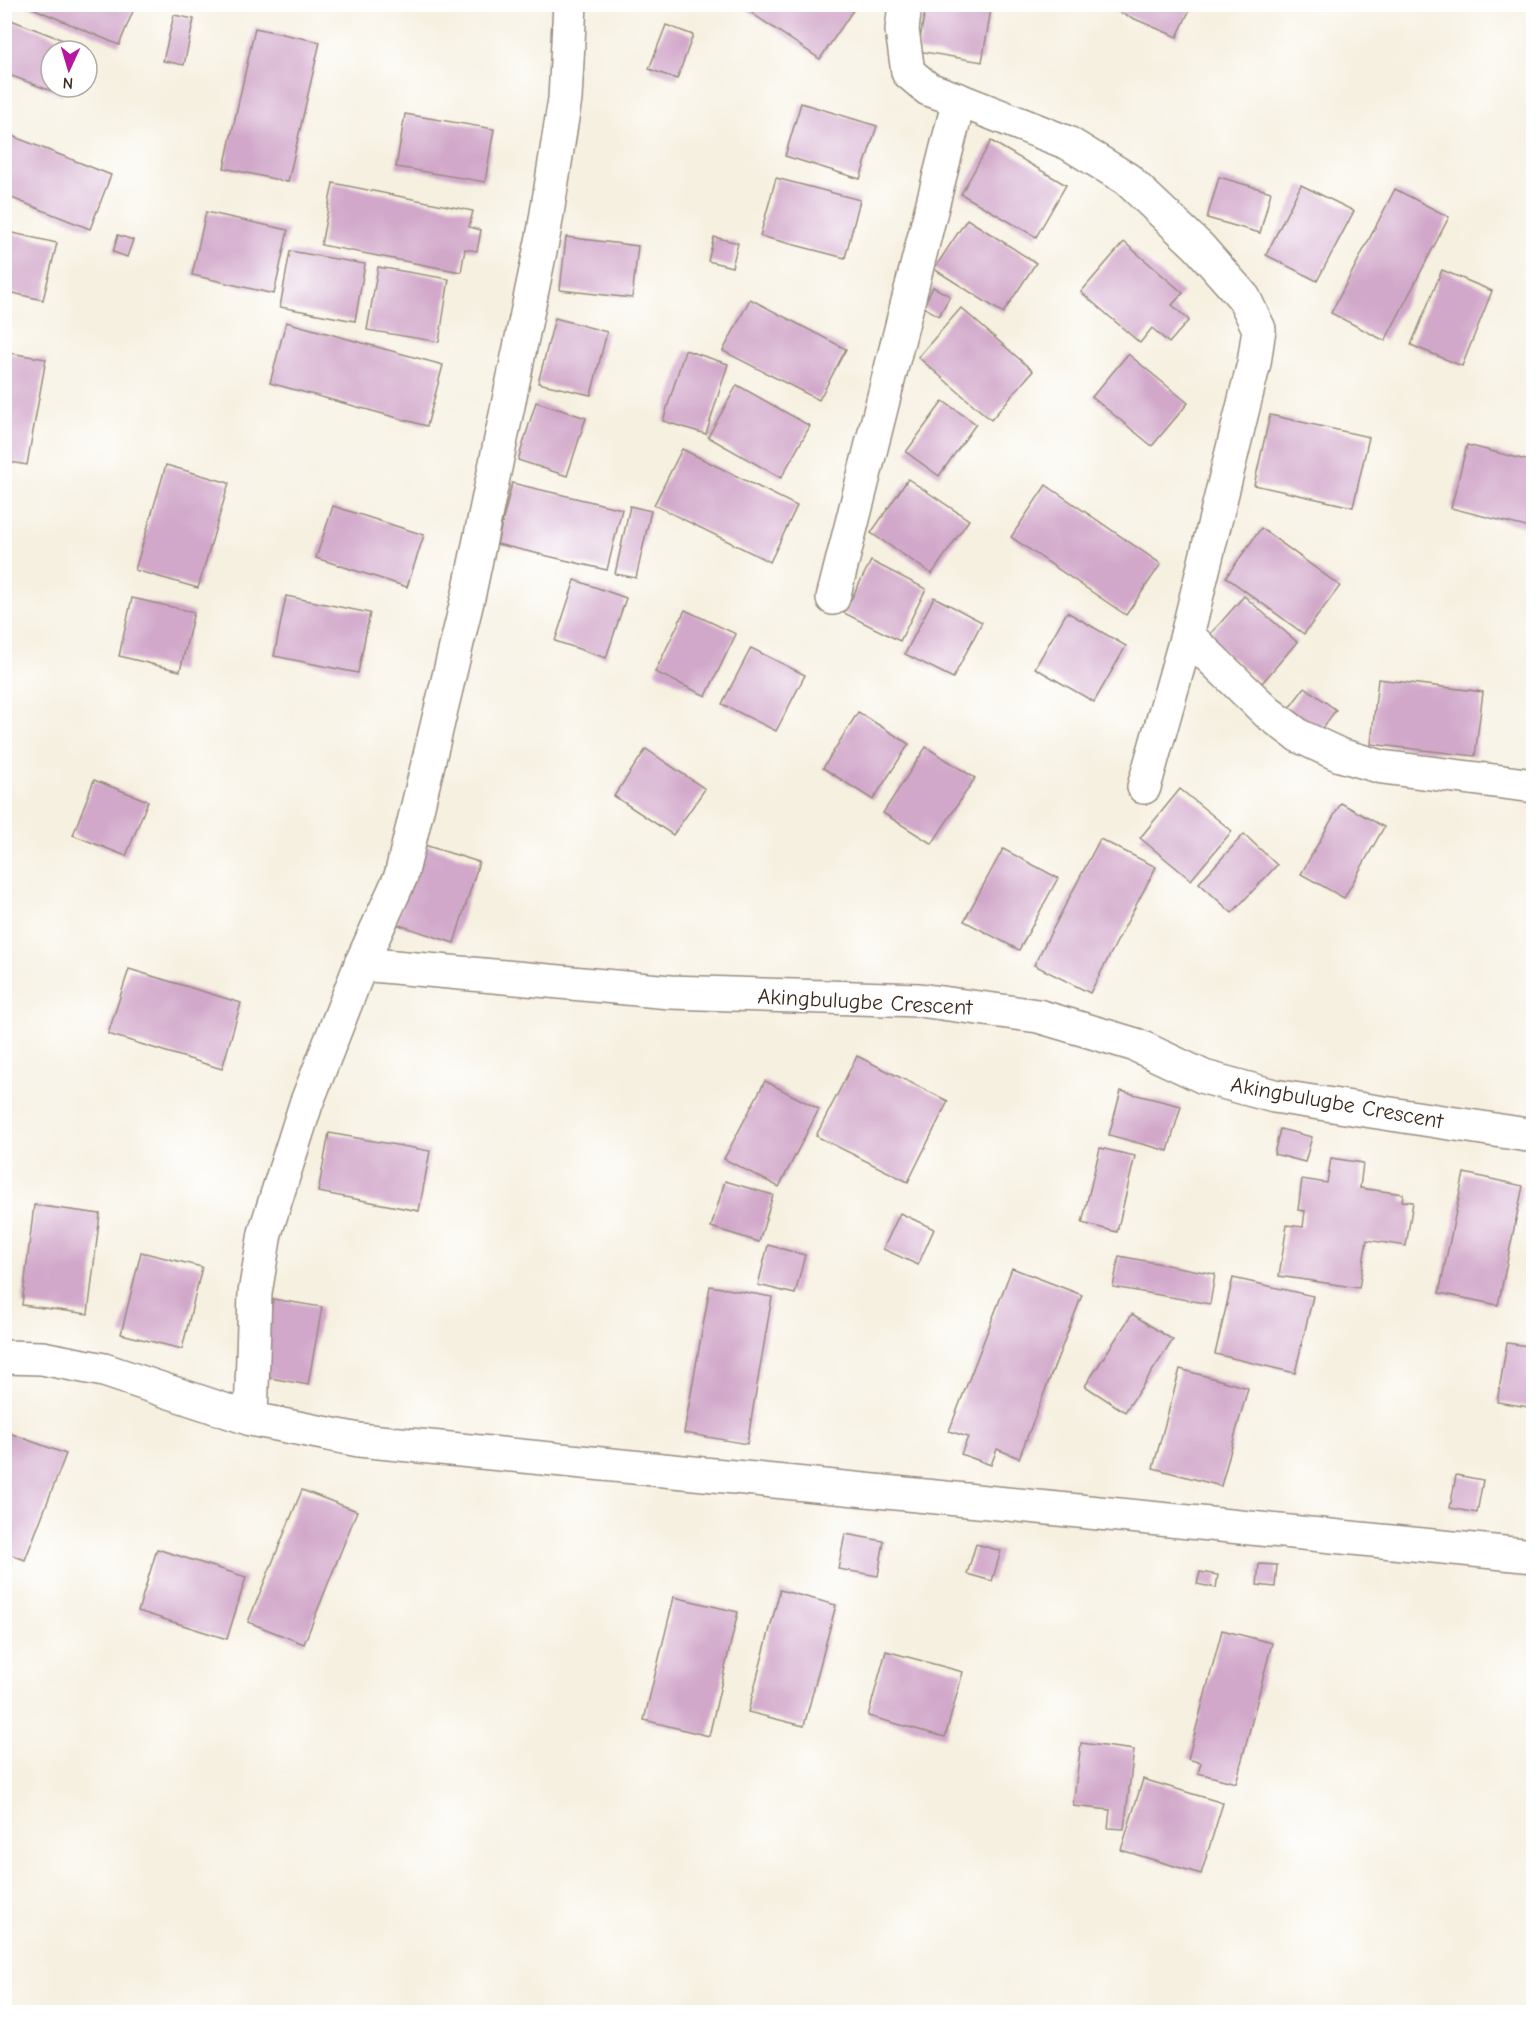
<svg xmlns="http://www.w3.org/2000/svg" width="1538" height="2017" font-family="'Comic Neue',sans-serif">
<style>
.building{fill:#d2a8ca}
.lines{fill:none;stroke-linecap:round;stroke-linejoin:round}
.minor-casing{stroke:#988d7f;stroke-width:36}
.minor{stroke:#fff;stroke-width:33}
.labels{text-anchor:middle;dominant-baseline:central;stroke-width:4.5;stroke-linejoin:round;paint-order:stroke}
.street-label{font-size:22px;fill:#3b2a1e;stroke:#fff}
</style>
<rect width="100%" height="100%" fill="#fff"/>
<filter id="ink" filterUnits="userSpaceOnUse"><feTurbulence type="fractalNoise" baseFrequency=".0167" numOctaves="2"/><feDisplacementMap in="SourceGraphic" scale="12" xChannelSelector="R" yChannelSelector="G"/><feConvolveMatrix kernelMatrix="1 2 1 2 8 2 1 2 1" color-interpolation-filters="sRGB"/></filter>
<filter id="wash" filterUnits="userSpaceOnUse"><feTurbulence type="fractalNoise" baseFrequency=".008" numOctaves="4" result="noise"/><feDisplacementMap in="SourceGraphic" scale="24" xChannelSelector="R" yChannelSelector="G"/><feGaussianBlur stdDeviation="1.35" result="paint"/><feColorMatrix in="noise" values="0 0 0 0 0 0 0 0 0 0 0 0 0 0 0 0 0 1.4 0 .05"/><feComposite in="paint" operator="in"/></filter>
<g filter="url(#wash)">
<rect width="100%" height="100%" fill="#f6f0e0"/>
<g id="blocks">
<g class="building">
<polygon points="23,4 136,4 119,45"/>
<polygon points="751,4 848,4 854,9 820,59 747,10"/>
<polygon points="926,4 992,4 982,62 918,51"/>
<polygon points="1102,5 1185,5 1191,7 1177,37"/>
<polygon points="174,15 194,19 184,65 163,61"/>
<polygon points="11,20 81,47 79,51 51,51 51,87 65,87 62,95 4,73 4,39"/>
<polygon points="666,25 693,35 677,79 649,69"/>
<polygon points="255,28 320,42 288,182 224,168"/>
<polygon points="801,103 877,126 860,179 785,156"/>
<polygon points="405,114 494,129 485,182 396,167"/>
<polygon points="7,134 111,175 90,229 4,195 4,141"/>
<polygon points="991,141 1066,185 1036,237 961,194"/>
<polygon points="1219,177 1271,192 1260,233 1207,218"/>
<polygon points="776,178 860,200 845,258 760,236"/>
<polygon points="333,183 473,211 469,227 481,230 477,251 465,249 461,272 321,245"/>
<polygon points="1301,185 1354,211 1317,281 1266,255"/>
<polygon points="1395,189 1449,217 1385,341 1331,313"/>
<polygon points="206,212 288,230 274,294 192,275"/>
<polygon points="967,219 1036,263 1003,313 934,269"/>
<polygon points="4,231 57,243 43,300 4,291"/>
<polygon points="118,235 133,240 127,257 113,252"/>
<polygon points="566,237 638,246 632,298 560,290"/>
<polygon points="714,237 738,243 732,267 708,261"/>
<polygon points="1124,242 1183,293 1172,305 1189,320 1169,343 1152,328 1140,343 1081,292"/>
<polygon points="290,251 365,264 355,321 280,307"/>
<polygon points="378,267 449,279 439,342 367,330"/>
<polygon points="1442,270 1492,291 1462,366 1411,345"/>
<polygon points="933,287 950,296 939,316 923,307"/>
<polygon points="750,299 846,349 819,400 723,351"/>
<polygon points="961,308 1033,371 991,420 918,357"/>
<polygon points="555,318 607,332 591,395 538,383"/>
<polygon points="286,322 443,365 427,426 270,383"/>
<polygon points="685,350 728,364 706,434 663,421"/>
<polygon points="4,352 46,359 27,465 4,461"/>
<polygon points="1128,354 1188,403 1152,446 1092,397"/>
<polygon points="737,385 810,426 781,478 708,437"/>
<polygon points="943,401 976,424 939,476 906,452"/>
<polygon points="536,402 586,418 567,476 518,460"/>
<polygon points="1270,415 1369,437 1353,507 1254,485"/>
<polygon points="1467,445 1534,462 1534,529 1451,508"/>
<polygon points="682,449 797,506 770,562 654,505"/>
<polygon points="166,465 229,483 198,588 135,570"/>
<polygon points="908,479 969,520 932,574 871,533"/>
<polygon points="512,483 622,509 607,570 497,544"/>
<polygon points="1046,485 1161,564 1126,615 1011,537"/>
<polygon points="333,506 424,535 407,587 316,558"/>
<polygon points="630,506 651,511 636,578 615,574"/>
<polygon points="1261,528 1340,586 1304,634 1226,577"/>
<polygon points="871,561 926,589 900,641 844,613"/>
<polygon points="575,580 626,598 606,658 555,641"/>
<polygon points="286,596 370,613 358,673 274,656"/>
<polygon points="1244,596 1297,642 1262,683 1208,637"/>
<polygon points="934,597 982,622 953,678 905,654"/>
<polygon points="132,598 194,612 180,671 119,656"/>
<polygon points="685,610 736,634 706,696 655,672"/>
<polygon points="1067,612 1126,646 1094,702 1035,668"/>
<polygon points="751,648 805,675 776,731 722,704"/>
<polygon points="1378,679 1483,692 1475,756 1371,744"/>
<polygon points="1305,687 1336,710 1318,734 1287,711"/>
<polygon points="858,712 909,744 873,800 823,768"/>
<polygon points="926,747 975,778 932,844 883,813"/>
<polygon points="646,749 705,789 673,835 614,796"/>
<polygon points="94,780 148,801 126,856 73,835"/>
<polygon points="1180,789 1232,831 1191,880 1140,838"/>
<polygon points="1341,803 1384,827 1344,898 1301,874"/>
<polygon points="1244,834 1277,865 1232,913 1199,883"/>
<polygon points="1100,839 1156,867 1090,993 1034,965"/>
<polygon points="421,844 479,862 454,943 396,924"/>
<polygon points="1003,849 1058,878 1019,950 964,921"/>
<polygon points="129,969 241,1003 222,1069 108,1034"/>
<polygon points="857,1056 948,1101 908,1182 816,1136"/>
<polygon points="765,1081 819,1109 779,1187 724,1159"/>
<polygon points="1121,1091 1181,1106 1168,1151 1109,1135"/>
<polygon points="1280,1129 1312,1137 1305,1162 1274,1154"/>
<polygon points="329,1133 430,1151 419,1211 318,1192"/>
<polygon points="1100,1148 1135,1156 1117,1232 1082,1223"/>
<polygon points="1331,1158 1363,1163 1360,1188 1403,1194 1402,1201 1413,1202 1406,1246 1367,1240 1359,1288 1279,1276 1287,1225 1303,1227 1305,1211 1298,1210 1302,1179 1327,1183"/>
<polygon points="1464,1173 1523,1186 1498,1305 1439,1293"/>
<polygon points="725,1181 773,1195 759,1242 711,1227"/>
<polygon points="34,1205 100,1214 88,1314 22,1305"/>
<polygon points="900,1213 934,1229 918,1265 883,1249"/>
<polygon points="768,1245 805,1255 795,1294 758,1285"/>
<polygon points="141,1252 202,1267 182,1349 121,1334"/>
<polygon points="1119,1256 1215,1274 1210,1304 1113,1287"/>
<polygon points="1012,1268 1082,1295 1019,1458 997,1449 991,1465 961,1454 968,1437 949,1431"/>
<polygon points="1233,1278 1313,1296 1295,1373 1215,1354"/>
<polygon points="710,1286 772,1297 747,1444 684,1433"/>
<polygon points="273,1299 322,1307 308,1385 259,1376"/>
<polygon points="1132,1314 1173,1340 1125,1412 1085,1386"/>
<polygon points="1507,1343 1534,1347 1534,1408 1497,1402"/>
<polygon points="1180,1369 1248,1388 1221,1486 1153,1468"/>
<polygon points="4,1431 66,1454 25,1560 4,1552"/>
<polygon points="1456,1475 1483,1480 1477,1513 1450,1508"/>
<polygon points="302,1490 357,1511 304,1644 248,1622"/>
<polygon points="845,1534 884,1541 878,1576 838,1569"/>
<polygon points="976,1544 1001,1551 992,1581 967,1574"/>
<polygon points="157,1549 246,1577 227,1639 138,1611"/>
<polygon points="4,1558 11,1560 6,1586 4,1586"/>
<polygon points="1259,1564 1277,1565 1275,1587 1257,1585"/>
<polygon points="1200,1572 1218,1575 1216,1588 1197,1584"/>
<polygon points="780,1590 836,1605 804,1726 748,1712"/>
<polygon points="674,1597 738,1612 709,1736 644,1720"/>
<polygon points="1222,1630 1272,1643 1236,1783 1198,1773 1201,1763 1188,1759"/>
<polygon points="886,1651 963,1672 945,1737 868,1716"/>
<polygon points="1081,1743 1134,1750 1124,1829 1108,1828 1110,1810 1073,1806"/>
<polygon points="1143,1779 1223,1803 1201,1874 1121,1850"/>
</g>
</g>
</g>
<g filter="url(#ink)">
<use href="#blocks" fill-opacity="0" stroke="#988d7f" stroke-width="1.5"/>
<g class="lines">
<g class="minor-casing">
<g id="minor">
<polyline points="905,4 902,30 908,72 928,89 959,100 1068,143 1127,179 1199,247 1244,298 1259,329 1254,363 1187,635 1144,787"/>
<polyline points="833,598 959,100"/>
<polyline points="1187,635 1267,712 1299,736 1340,755 1382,767 1534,786"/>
<polyline points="361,964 670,992 919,1000 1038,1016 1136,1045 1204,1077 1274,1096 1534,1136"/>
<polyline points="4,1357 42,1358 104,1370 251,1419 359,1440 1534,1556"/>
<polyline points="251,1419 255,1293 265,1233 306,1104 361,964 401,876 469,593 544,232 565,99 570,4"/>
</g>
</g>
<use href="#minor" class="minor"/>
</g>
</g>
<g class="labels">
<g class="street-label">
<text transform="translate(865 1002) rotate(3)">Akingbulugbe Crescent</text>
<text transform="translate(1337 1103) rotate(10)">Akingbulugbe Crescent</text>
</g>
</g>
<rect width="1538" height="2017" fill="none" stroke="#fff" stroke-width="24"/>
<g transform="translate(69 69) rotate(184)"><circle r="28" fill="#ffffff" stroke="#b1aaa5" stroke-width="1.5"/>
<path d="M0-4.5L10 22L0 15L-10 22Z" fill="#b5179e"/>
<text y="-9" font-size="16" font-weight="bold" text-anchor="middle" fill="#3b2a1e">N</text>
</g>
</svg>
